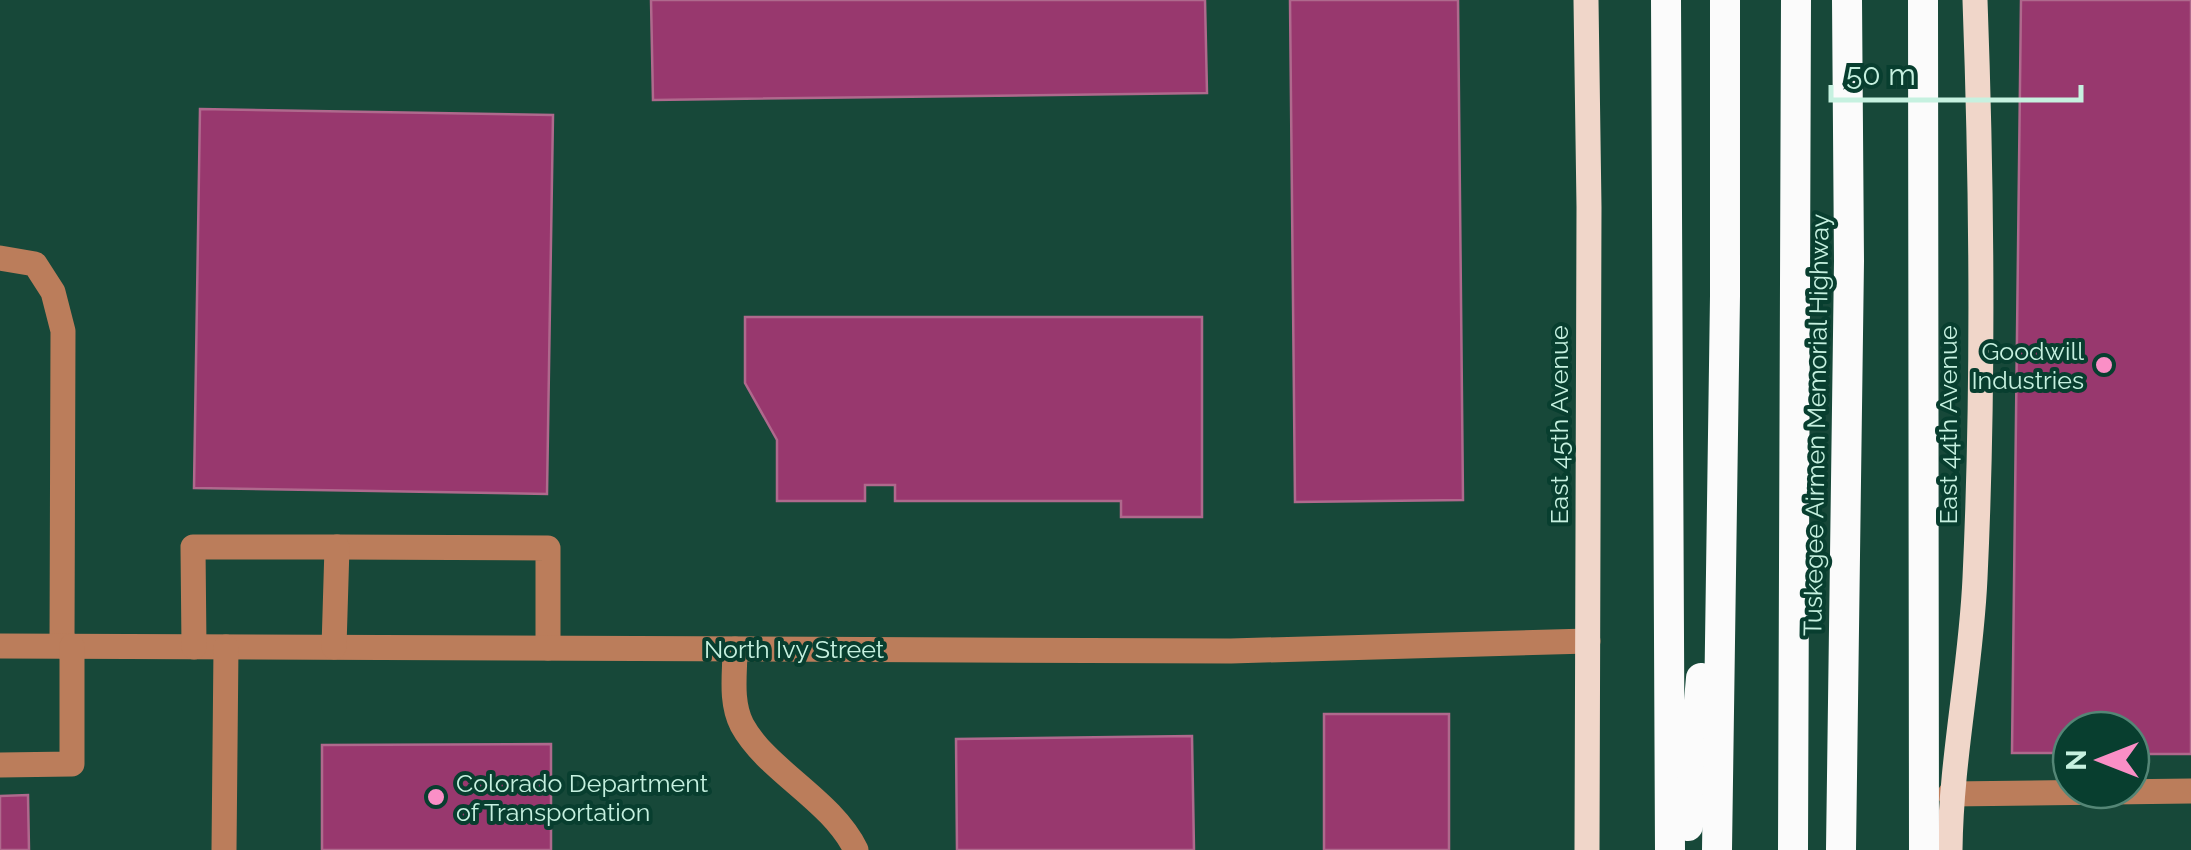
<svg xmlns="http://www.w3.org/2000/svg" width="2191" height="850" font-family="Raleway,sans-serif">
<style>
.building{fill:#98386e;stroke:#af698d;stroke-width:2.5}
.lines{fill:none;stroke-linecap:round;stroke-linejoin:round}
.minor{stroke:#bb7d5b;stroke-width:25}
.major{stroke:#f0d6c9;stroke-width:25}
.highway{stroke:#fbfbfb;stroke-width:30}
.poi-dot{fill:#fa8fc6;stroke:#083e2f;stroke-width:4}
.labels{text-anchor:middle;dominant-baseline:central;stroke-width:8;stroke-linejoin:round;paint-order:stroke}
.poi-label{font-size:25px;fill:#c6f1e0;stroke:#083e2f;text-anchor:end}
.street-label{font-size:25px;fill:#c6f1e0;stroke:#083e2f}
</style>
<rect width="100%" height="100%" fill="#174839"/>
<g class="building">
<polygon points="651,0 1205,0 1207,93 653,100"/>
<polygon points="1290,0 1458,0 1463,500 1295,502"/>
<polygon points="2021,0 2191,0 2191,754 2131,754 2131,730 2071,730 2071,753 2012,753"/>
<polygon points="200,109 553,115 547,494 194,488"/>
<polygon points="745,317 1202,317 1202,517 1121,517 1121,501 895,501 895,485 865,485 865,501 777,501 777,440 745,383"/>
<rect x="1324" y="714" width="125" height="136"/>
<polygon points="1192,736 1194,850 957,850 956,739"/>
<polygon points="551,744 551,850 322,850 322,745"/>
<polygon points="28,795 29,850 0,850 0,796"/>
</g>
<g class="lines">
<g class="minor">
<polyline points="0,258 35,264 53,292 63,331 62,646"/>
<polyline points="337,547 548,548 548,648"/>
<polyline points="0,646 1231,651 1588,641"/>
<polyline points="194,647 193,547 337,547 334,647"/>
<path d="M735,649C735,673 730,702 742,725C767,771 831,799 856,850"/>
<polyline points="0,765 72,764 72,646"/>
<polyline points="1950,794 2191,791"/>
<polyline points="224,850 226,647"/>
</g>
<g class="major">
<polyline points="1586,0 1589,207 1587,850"/>
<path d="M1950,850C1951,758 1971,669 1975,578C1984,386 1982,192 1975,0"/>
</g>
<g class="highway">
<polyline points="1666,0 1670,850"/>
<polyline points="1923,0 1924,850"/>
<polyline points="1688,826 1701,678"/>
<polyline points="1717,850 1725,296 1725,0"/>
<polyline points="1793,850 1796,0"/>
<polyline points="1841,850 1849,261 1847,0"/>
</g>
</g>
<g class="poi-dot">
<circle cx="2104" cy="365" r="10"/>
<circle cx="436" cy="797" r="10"/>
</g>
<g class="labels">
<g class="poi-label">
<text x="2084" y="351">Goodwill<tspan x="2084" dy="29">Industries</tspan></text>
<text x="456" y="783" text-anchor="start">Colorado Department<tspan x="456" dy="29">of Transportation</tspan></text>
</g>
<g class="street-label">
<text transform="translate(1559 425) rotate(-90)">East 45th Avenue</text>
<text transform="translate(1816 425) rotate(-89)">Tuskegee Airmen Memorial Highway</text>
<text transform="translate(1948 425) rotate(-90)">East 44th Avenue</text>
<text x="794" y="649">North Ivy Street</text>
</g>
</g>
<g transform="translate(2101 760) rotate(270)"><circle r="48" fill="#083e2f" stroke="#548676" stroke-width="2.5"/>
<path d="M0-8L18 38L0 25L-18 38Z" fill="#fa8fc6"/>
<text y="-15" font-size="28" font-weight="bold" text-anchor="middle" fill="#c6f1e0">N</text>
</g>
<path d="M1831 85v15h250v-15" fill="none" stroke="#c6f1e0" stroke-width="5"/>
<text x="1846" y="85" font-size="30" fill="#c6f1e0" stroke="#083e2f" stroke-width="8" paint-order="stroke">50 m</text>
</svg>
